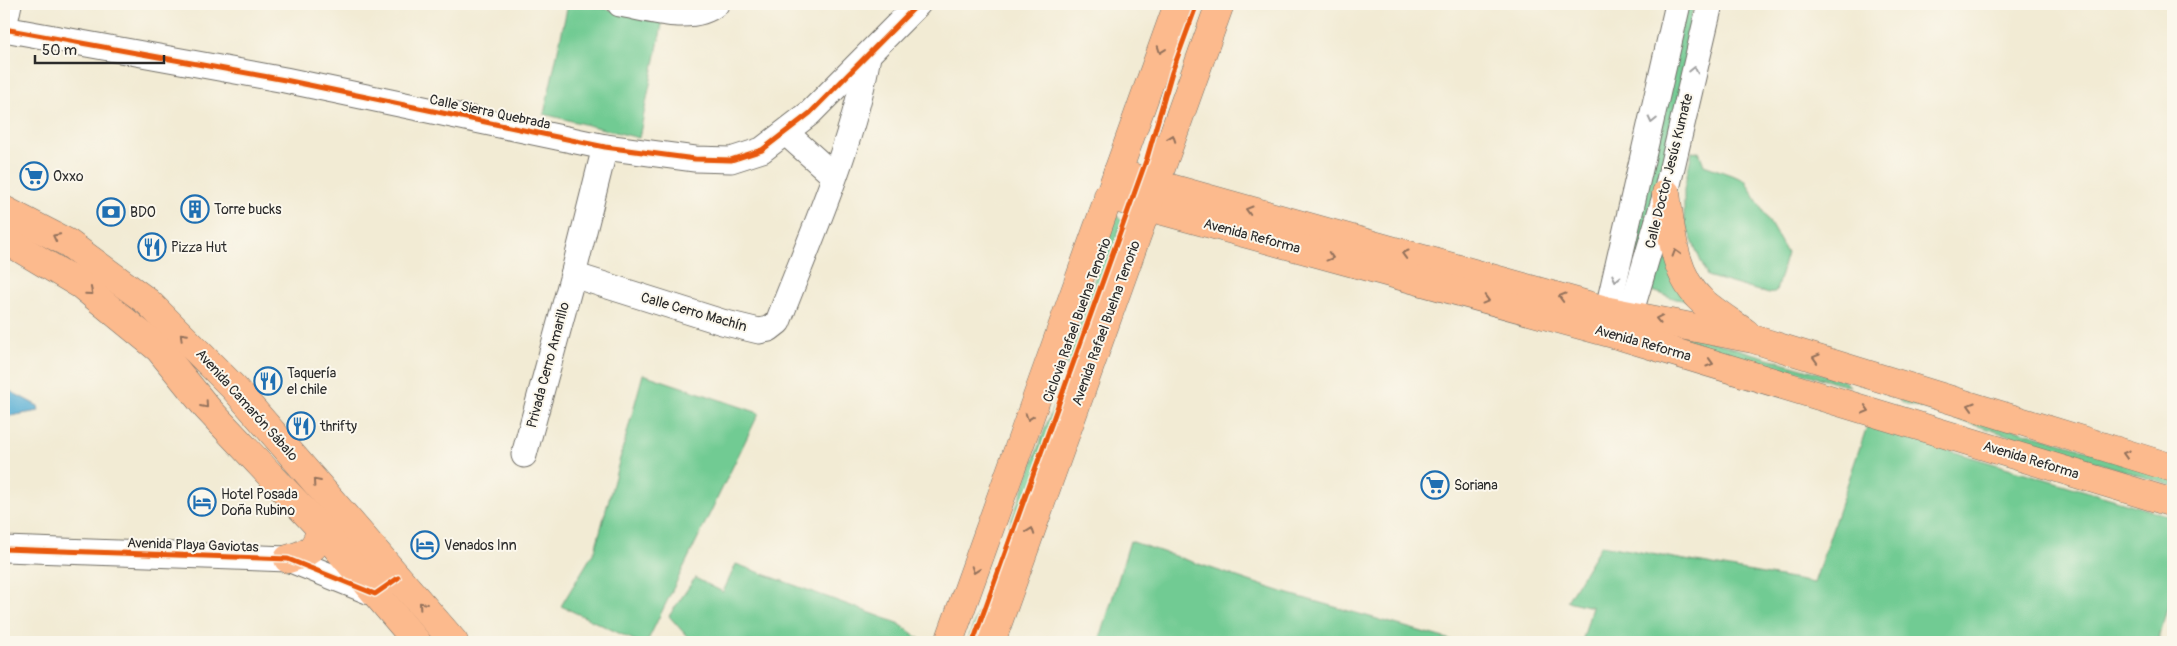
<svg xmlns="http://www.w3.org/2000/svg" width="2177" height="646" font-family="Pangolin,sans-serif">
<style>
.green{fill:#71cb93;stroke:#4e7b5f}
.water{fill:#57aed4;stroke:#416c80}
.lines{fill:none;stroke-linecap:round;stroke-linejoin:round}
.minor-casing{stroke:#716e66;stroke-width:27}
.major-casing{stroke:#716e66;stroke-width:29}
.minor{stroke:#fff;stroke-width:25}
.major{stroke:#fcba8d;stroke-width:28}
.cycleway-casing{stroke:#fbf7ec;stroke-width:8}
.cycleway{stroke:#e8590c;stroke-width:5}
.oneway{stroke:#94725c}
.oneway2{stroke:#a0a0a0}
.labels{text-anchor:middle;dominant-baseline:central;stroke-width:4;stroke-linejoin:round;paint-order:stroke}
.street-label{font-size:14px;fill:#2b2b2b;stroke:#fbf7ec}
.poi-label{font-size:14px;fill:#2b2b2b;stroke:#fbf7ec;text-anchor:start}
</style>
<rect width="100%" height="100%" fill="#fbf7ec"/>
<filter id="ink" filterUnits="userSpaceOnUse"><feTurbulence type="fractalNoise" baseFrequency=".02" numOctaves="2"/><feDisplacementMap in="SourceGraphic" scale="10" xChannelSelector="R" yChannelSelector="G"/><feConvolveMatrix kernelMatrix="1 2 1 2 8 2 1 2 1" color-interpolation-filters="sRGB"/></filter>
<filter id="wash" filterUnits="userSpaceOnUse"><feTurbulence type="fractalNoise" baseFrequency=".0096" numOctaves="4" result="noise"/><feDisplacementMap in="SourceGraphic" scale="20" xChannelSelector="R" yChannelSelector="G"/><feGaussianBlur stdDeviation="1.12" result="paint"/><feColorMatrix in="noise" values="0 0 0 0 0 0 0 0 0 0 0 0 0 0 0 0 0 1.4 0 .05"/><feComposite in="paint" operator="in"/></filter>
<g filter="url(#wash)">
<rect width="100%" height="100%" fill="#f2ebd4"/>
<g class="green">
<polygon points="568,4 582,4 663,20 639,138 544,114"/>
<polygon points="1685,4 1694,4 1691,19 1696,39 1635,280 1626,280"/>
<polygon points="1692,151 1699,152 1704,165 1745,180 1787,253 1776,291 1769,294 1707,276 1684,221 1684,189"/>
<polygon points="1116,215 1122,221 1075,368 1066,364"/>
<polygon points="1659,230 1702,303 1676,299 1647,289"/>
<polygon points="1656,325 1843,380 1850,386 1749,359 1745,362 1652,334"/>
<polygon points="643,374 759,413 647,642 638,642 561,606 595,550"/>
<polygon points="1061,385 1067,388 979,642 967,642"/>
<polygon points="1900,396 2173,475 2173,486 1900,402"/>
<polygon points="1867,426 2173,517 2173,587 2158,642 1582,642 1592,607 1567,601 1601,545 1814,583"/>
<polygon points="1130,541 1282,592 1458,642 1099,642"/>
<polygon points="736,564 898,623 924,642 692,642 669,616 695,578 723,592"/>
</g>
<polygon class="water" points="4,388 38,406 39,411 4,417"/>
</g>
<g filter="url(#ink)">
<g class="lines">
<g class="minor-casing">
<g id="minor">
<path d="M620,4C648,9 692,24 716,4"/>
<polyline points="4,27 9,4"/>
<polyline points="4,29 285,80 605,147 695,159 731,160 762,150 810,113 918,4"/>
<polyline points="786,133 834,176"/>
<path d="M573,275L722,322L759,331L769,329L778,322C811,236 852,148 868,56"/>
<polyline points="1603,330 1678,4"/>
<polyline points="1624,335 1666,193 1710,4"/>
<polyline points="524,455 573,275 605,147"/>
<polyline points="4,549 288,559 375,594 381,590"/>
</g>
</g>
<g class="major-casing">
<g id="major">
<polyline points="1117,173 1609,311 1753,339 2173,468"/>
<path d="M1666,193C1671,229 1673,275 1702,301C1716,313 1732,323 1746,333"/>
<polyline points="1108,196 1624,337 2173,503"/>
<polyline points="4,210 68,243 148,302 234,388 454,642"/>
<polyline points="4,239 81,285 159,349 207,408 320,528 417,642"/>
<path d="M288,559C308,553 317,550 320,528"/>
<polyline points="949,642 1178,4"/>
<polyline points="991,642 1220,4"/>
</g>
</g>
<use href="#minor" class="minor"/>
<use href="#major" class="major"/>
<g class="cycleway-casing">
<g id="cycleway">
<polyline points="4,29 285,80 605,147 695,159 731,160 762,150 810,113 918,4"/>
<polyline points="4,549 288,559 375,594 398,578"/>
<polyline points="973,642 1147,158 1172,72 1197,4"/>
</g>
</g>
<use href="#cycleway" class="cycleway"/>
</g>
<defs><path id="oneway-chevron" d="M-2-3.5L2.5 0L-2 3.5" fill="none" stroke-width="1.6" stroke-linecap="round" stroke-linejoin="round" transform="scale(1.25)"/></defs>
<g class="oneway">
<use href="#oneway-chevron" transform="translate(1161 50) rotate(110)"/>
<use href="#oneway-chevron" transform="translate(1172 138) rotate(-70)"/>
<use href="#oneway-chevron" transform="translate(1249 210) rotate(-164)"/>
<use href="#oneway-chevron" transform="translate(56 237) rotate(-153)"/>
<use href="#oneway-chevron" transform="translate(1676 253) rotate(-107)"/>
<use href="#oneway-chevron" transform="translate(1405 254) rotate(-164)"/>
<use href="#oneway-chevron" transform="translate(1330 257) rotate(15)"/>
<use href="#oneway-chevron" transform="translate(90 292) rotate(40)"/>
<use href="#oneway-chevron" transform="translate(1562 297) rotate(-164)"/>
<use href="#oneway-chevron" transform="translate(1486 300) rotate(15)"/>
<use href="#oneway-chevron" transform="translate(1659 319) rotate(-169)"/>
<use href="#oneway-chevron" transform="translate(183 336) rotate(-135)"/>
<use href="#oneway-chevron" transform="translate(1816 358) rotate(-163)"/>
<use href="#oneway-chevron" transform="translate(1710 363) rotate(17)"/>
<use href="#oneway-chevron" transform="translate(205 405) rotate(49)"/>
<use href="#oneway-chevron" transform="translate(1971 406) rotate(-163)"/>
<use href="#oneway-chevron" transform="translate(1866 410) rotate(17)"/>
<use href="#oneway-chevron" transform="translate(1029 417) rotate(109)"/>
<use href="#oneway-chevron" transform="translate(2126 454) rotate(-163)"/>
<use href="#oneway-chevron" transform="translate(316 482) rotate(-131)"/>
<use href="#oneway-chevron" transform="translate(1031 531) rotate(-70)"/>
<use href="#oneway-chevron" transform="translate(975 570) rotate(109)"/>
<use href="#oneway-chevron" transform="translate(422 605) rotate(-131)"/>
</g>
<g class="oneway2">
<use href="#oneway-chevron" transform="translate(1694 70) rotate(-77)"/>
<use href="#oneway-chevron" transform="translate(1652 120) rotate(103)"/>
<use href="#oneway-chevron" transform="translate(1616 278) rotate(103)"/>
</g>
</g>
<defs>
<g id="supermarket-ring" transform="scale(1.4375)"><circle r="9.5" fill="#fbf7ec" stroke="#1f6fb2" stroke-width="1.5"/><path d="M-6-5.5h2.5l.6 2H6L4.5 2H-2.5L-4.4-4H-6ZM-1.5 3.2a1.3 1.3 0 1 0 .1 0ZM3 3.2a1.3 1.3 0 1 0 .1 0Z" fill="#1f6fb2"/></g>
<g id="building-ring" transform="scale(1.4375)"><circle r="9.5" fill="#fbf7ec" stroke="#1f6fb2" stroke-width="1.5"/><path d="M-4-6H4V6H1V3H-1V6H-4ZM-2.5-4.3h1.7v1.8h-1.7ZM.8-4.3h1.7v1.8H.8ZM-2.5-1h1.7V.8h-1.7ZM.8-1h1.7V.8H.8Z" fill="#1f6fb2"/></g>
<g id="bank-ring" transform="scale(1.4375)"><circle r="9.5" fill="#fbf7ec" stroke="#1f6fb2" stroke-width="1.5"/><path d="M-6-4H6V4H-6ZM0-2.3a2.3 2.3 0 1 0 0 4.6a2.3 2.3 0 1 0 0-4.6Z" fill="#1f6fb2"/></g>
<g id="restaurant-ring" transform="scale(1.4375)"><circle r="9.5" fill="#fbf7ec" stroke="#1f6fb2" stroke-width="1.5"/><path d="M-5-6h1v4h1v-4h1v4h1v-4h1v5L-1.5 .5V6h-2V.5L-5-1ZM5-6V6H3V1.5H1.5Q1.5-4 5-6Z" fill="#1f6fb2"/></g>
<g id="hotel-ring" transform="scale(1.4375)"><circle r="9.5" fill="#fbf7ec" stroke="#1f6fb2" stroke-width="1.5"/><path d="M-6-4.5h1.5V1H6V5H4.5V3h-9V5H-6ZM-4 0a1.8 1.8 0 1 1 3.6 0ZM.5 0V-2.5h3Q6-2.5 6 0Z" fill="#1f6fb2"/></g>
</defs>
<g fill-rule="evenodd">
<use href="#supermarket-ring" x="34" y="176"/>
<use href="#building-ring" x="195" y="209"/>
<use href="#bank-ring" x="111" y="212"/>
<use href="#restaurant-ring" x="152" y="247"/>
<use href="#restaurant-ring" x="268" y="381"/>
<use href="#restaurant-ring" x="301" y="426"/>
<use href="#supermarket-ring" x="1435" y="485"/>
<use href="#hotel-ring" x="202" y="502"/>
<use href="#hotel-ring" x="425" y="545"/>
</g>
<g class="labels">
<g class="street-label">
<text transform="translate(490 112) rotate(12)">Calle Sierra Quebrada</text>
<text transform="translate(1669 171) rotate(-76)">Calle Doctor Jesús Kumate</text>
<text transform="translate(1252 236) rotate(15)">Avenida Reforma</text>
<text transform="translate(694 312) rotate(16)">Calle Cerro Machín</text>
<text transform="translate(1077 320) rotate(-70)">Ciclovia Rafael Buelna Tenorio</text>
<text transform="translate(1106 323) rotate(-70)">Avenida Rafael Buelna Tenorio</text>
<text transform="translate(1643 343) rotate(16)">Avenida Reforma</text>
<text transform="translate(548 365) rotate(-75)">Privada Cerro Amarillo</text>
<text transform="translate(247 405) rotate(48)">Avenida Camarón Sábalo</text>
<text transform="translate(2031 460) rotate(17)">Avenida Reforma</text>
<text transform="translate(193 545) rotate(2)">Avenida Playa Gaviotas</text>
</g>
<g class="poi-label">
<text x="53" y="176">Oxxo</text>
<text x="214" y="209">Torre bucks</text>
<text x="130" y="212">BDO</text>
<text x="171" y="247">Pizza Hut</text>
<text x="287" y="373">Taquería<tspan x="287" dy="16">el chile</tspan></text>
<text x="320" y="426">thrifty</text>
<text x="1454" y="485">Soriana</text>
<text x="221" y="494">Hotel Posada<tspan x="221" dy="16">Doña Rubino</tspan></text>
<text x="444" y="545">Venados Inn</text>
</g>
</g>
<rect width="2177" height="646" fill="none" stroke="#fbf7ec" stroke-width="20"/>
<path d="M35 55v8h129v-8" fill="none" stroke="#2b2b2b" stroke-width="2.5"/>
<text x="42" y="55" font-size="15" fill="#2b2b2b" stroke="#fbf7ec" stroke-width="4" paint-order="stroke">50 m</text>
</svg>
